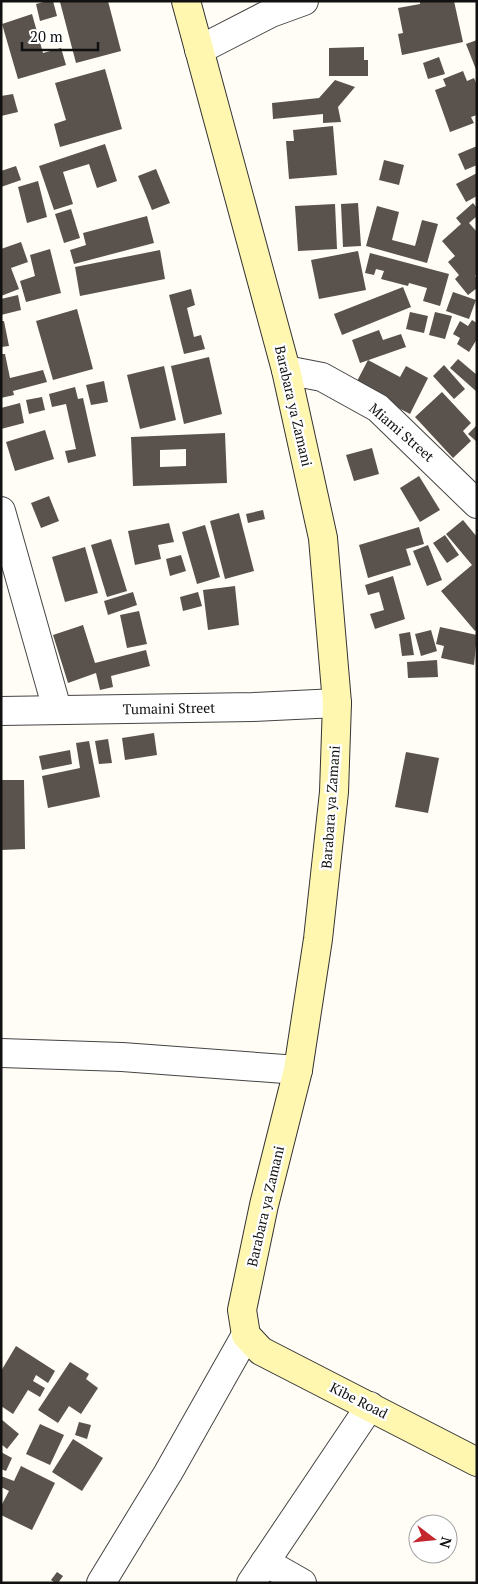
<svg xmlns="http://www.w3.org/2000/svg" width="478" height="1584" font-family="'PT Serif',serif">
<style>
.building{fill:#5a524d;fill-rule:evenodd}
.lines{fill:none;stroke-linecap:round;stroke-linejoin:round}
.street-casing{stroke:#444;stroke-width:30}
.secondary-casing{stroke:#333;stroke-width:30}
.street{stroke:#fff;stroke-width:28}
.secondary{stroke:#fff6b0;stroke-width:28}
.labels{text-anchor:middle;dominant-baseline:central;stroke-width:5;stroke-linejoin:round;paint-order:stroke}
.street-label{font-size:14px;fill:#111;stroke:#fff}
</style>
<rect width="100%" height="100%" fill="#fffdf5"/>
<g class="building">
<polygon points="47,1 53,1 57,16 40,21 36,4"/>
<polygon points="108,1 121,51 76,63 60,2"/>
<polygon points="420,1 454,1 463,42 402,55 398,34 403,33 398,8 420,4"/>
<polygon points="32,14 43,53 61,48 66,65 18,79 2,24"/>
<polygon points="477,40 477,72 466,44"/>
<polygon points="364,47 364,60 368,60 368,76 329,76 329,48"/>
<polygon points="439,57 445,74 428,79 423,63"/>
<polygon points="105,69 122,129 60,147 54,124 66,120 55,83"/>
<polygon points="463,71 467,81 474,78 477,85 477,115 471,117 474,123 450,132 435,90 446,86 443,79"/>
<polygon points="335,80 355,87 338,107 341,122 323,123 323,114 273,119 272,103 319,98"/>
<polygon points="13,94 18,112 1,116 1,96"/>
<polygon points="333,126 337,175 289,179 286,141 294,141 293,130"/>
<polygon points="105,144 117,181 97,188 89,164 63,172 73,204 54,210 39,166"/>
<polygon points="477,146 477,165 465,170 458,154"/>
<polygon points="384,160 404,165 399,185 379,180"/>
<polygon points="16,166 21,180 1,187 1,171"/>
<polygon points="156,169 170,203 152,210 138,176"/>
<polygon points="477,173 477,196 466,202 456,184"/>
<polygon points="38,181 47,217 27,223 18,187"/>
<polygon points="358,203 361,246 343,247 341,204"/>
<polygon points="473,203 477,208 477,216 469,223 477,232 477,274 475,276 477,278 477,288 468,295 455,279 459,275 448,262 455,256 442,241 461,224 456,218"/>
<polygon points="335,204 337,249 298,251 295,206"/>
<polygon points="377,206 399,212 392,240 415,246 422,220 438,224 427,263 366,246"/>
<polygon points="71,209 80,238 64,243 55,214"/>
<polygon points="147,216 154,243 74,264 70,250 86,245 83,233"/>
<polygon points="21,242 28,262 11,268 19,289 1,296 1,249"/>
<polygon points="50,249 61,293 26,302 20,281 35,276 30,255"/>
<polygon points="160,250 165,279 80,296 75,267"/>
<polygon points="358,251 366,290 319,299 311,260"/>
<polygon points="370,253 449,274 440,306 423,301 427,288 409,283 408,286 381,279 384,271 376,269 374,275 365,273"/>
<polygon points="403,287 411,307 342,335 334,314"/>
<polygon points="191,289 195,305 187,308 194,337 201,335 205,349 184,354 169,295"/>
<polygon points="453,292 476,300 469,319 446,311"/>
<polygon points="18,295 21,310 1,315 1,299"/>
<polygon points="77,309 93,369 53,380 36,321"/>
<polygon points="410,312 428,316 424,333 406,329"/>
<polygon points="435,312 452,316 445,339 429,335"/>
<polygon points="472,320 477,323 477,339 469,352 457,344 460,338 453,334 460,321 468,326"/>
<polygon points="1,321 4,321 9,346 1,347"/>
<polygon points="379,330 383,340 401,334 406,347 360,363 352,340"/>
<polygon points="1,354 5,354 10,378 43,370 47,382 13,391 14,395 1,398"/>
<polygon points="209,357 222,414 184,424 171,366"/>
<polygon points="458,359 477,375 477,392 450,368"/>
<polygon points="368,360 400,377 406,366 428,378 410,414 355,385"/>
<polygon points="444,365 465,389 454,399 433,376"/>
<polygon points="164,366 176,420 140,429 127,375"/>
<polygon points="104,381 108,402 91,405 86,385"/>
<polygon points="75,387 78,399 83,398 96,456 68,463 65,451 76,449 66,404 52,407 49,394"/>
<polygon points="442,392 471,423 463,431 471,441 453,458 415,417"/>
<polygon points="42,397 45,410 29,414 26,400"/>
<polygon points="20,403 24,423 1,429 1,408"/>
<polygon points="477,425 477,442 468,434"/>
<polygon points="45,430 54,459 15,471 6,442"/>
<path d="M225,433L227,483L133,486L131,437ZM186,449V466L160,467V450Z"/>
<polygon points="372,448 379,474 354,481 346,455"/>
<polygon points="419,476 440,510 420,522 400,488"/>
<polygon points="49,496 59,521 41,528 31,503"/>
<polygon points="263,510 265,519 248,523 246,514"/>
<polygon points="239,513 254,571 225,579 210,521"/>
<polygon points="463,520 477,537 477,629 475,631 441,591 472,565 446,534"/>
<polygon points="169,523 174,542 158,545 161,559 135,565 128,531"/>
<polygon points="205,525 220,577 197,584 182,532"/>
<polygon points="419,527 424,544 406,549 411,565 368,578 359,545"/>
<polygon points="445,535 459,555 447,563 433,543"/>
<polygon points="111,539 127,591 107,597 91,545"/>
<polygon points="428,545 442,580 427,586 413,551"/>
<polygon points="85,547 98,593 65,602 52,557"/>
<polygon points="181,555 186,571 170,576 166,559"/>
<polygon points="393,576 405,619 375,629 370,614 384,610 379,592 368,595 365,585"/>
<polygon points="235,586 239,625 208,630 203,590"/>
<polygon points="133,592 137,605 108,615 104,601"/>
<polygon points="198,592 202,606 183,611 180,597"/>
<polygon points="139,611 147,644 127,648 120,615"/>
<polygon points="83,625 95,663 146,650 150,666 111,676 113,687 100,690 96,673 68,683 53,635"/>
<polygon points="440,627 477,635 474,665 441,658 444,646 436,644"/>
<polygon points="431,630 437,651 421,656 415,634"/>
<polygon points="410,632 414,655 402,656 399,634"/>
<polygon points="437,660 438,677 408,678 407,662"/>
<polygon points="154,733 157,755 125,760 122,738"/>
<polygon points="108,739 112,763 99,764 95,741"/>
<polygon points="89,741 100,797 48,808 42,776 80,768 76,743"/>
<polygon points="70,750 72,764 42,770 39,756"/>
<polygon points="406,752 439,758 428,813 395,807"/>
<polygon points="1,780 24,780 25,849 1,850"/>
<polygon points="16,1346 55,1371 48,1383 36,1375 33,1381 45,1388 40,1397 28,1390 13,1414 1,1406 1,1371"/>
<polygon points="70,1362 89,1374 86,1379 98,1388 81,1414 69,1406 58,1423 38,1410"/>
<polygon points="1,1419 19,1434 7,1449 1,1444"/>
<polygon points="79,1422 91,1425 87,1439 75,1435"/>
<polygon points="40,1424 64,1435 50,1465 26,1454"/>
<polygon points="73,1439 103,1458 82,1491 52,1472"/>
<polygon points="1,1452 12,1458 6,1471 1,1469"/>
<polygon points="21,1466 55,1483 32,1530 1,1515 1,1506 9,1491 1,1487 1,1476 14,1481"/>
<polygon points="57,1572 63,1576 58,1583 55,1583 51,1580"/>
</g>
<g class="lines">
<g class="street-casing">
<g id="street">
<polyline points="199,50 271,13 304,1"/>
<polyline points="286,370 322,377 378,408 477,504"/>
<polyline points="1,511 57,709"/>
<polyline points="1,711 253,707 337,703"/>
<polyline points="1,1053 122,1057 298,1070"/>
<polyline points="265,1562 302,1583"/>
<polyline points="101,1583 168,1473 246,1335"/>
<polyline points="251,1583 370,1406"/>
</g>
</g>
<g class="secondary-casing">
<polyline id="secondary" points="186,1 286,370 323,538 337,703 334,792 318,939 298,1070 264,1205 242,1310 246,1335 261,1351 477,1462"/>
</g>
<use href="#street" class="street"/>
<use href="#secondary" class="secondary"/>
</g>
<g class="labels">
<g class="street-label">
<text transform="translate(294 406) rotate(77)">Barabara ya Zamani</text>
<text transform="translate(402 432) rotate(41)">Miami Street</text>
<text transform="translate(169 708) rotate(-1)">Tumaini Street</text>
<text transform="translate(330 807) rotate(-86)">Barabara ya Zamani</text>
<text transform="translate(265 1206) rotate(-77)">Barabara ya Zamani</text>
<text transform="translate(359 1400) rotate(27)">Kibe Road</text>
</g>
</g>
<rect width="478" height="1584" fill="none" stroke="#111111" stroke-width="5"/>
<g transform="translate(433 1539) rotate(106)"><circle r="24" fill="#ffffff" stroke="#a0a0a0"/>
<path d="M0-4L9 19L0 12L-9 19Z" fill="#c4262e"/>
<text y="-8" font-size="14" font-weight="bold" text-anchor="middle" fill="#111111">N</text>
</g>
<path d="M22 42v8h76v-8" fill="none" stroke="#111111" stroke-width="2.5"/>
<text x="30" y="42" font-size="15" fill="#111111" stroke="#ffffff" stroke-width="4" paint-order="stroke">20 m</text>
</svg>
